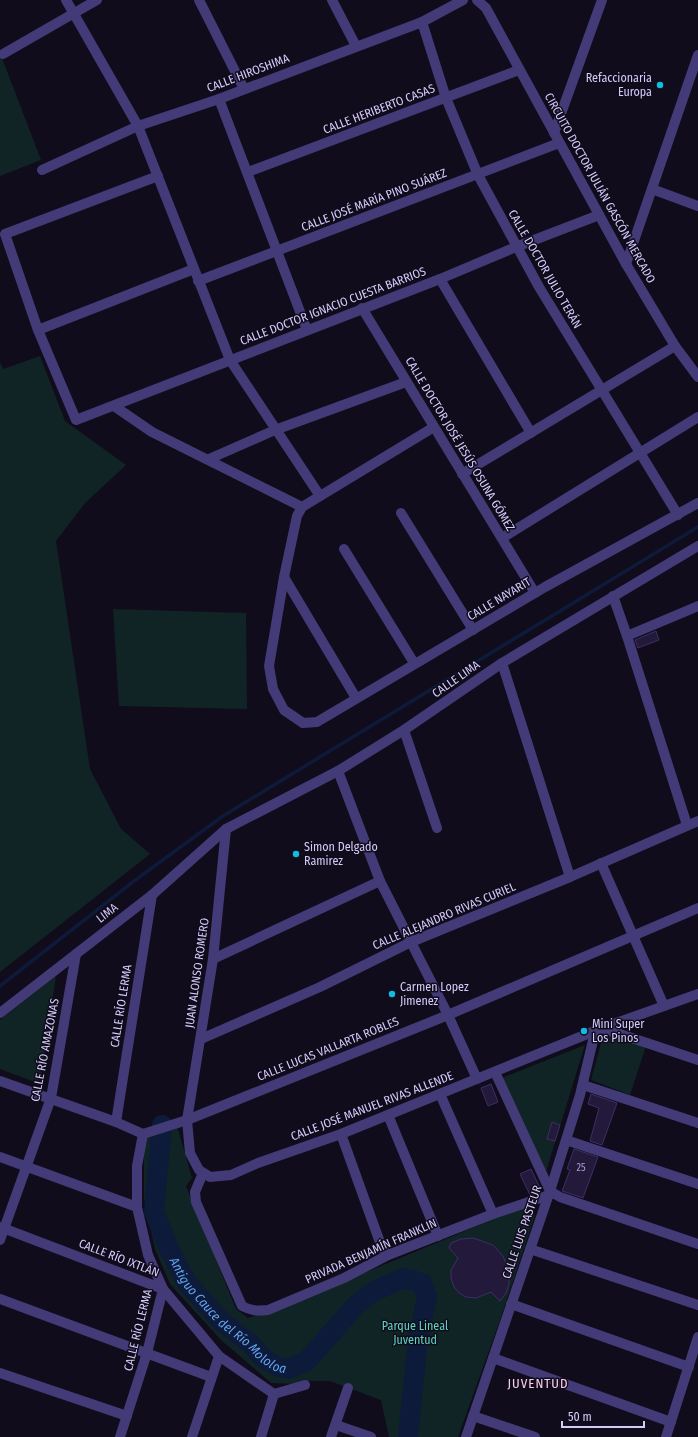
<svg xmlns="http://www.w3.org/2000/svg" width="698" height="1437" font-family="'Fira Sans Condensed',sans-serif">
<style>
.green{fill:#102425}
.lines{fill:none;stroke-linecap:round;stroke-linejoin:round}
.stream{stroke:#0e1a39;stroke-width:3.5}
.river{stroke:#0e1a39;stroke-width:20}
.building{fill:#231a3b;stroke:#3d2e65}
.minor{stroke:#423b77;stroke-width:10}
.tertiary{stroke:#423b77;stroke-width:10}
.poi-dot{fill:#11bce1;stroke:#100c1b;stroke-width:1.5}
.labels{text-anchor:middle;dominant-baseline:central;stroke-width:3;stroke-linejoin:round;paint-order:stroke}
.number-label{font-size:10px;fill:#a89fcb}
.street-label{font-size:12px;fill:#d4cbfb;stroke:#100c1b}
.poi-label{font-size:12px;fill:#d4cbfb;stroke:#100c1b;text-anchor:start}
.park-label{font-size:12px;fill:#5dd4c0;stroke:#100c1b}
.water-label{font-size:13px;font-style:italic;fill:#61a4f3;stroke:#100c1b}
.neighbourhood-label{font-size:13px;letter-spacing:1px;fill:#fbcde7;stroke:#100c1b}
</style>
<rect width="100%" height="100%" fill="#100c1b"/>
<g class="green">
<polygon points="0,53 41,160 0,176"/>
<polygon points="40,356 65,421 126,465 85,503 56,541 90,769 121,829 150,854 0,972 0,362 3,369"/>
<polygon points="113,609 246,613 247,709 119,706"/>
<polygon points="56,976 40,1084 0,1069 0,1020"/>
<polygon points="604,1032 646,1046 630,1095 591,1080"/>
<polygon points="585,1045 545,1175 502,1078"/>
<path d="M177,1126L192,1178L186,1186L236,1309L248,1318L294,1302L523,1207C529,1207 531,1210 535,1215L499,1323L458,1437H389L381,1400L330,1381H303L296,1384L271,1383L221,1340L170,1284L155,1249L144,1199V1137Z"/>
</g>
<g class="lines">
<polyline class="stream" points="0,986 138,878 223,816 698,527"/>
<path class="river" id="s1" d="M162,1125L154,1212L170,1251L187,1283L221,1321L251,1344L262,1357L276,1366L289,1369L307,1361L355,1306L374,1291L404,1278L422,1283L427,1297L418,1339L408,1437"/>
</g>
<g class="building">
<polygon points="656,631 659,640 638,648 635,640"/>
<polygon points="491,1084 498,1102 488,1106 481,1088"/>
<polygon points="591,1094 617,1103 602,1145 590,1141 599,1108 588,1104"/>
<polygon points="552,1122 560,1125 555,1141 547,1139"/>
<polygon points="574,1149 598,1157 583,1198 562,1191 570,1170 567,1169"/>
<polygon points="531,1169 541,1190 530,1195 520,1174"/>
<polygon points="473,1238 493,1245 503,1256 509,1271 509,1284 506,1293 500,1301 491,1292 476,1298 466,1297 459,1293 454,1287 451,1278 451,1270 458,1258 449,1248 451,1243 461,1239"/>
</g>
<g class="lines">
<g class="minor">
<polyline points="66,0 138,126 230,360 320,496"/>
<polyline points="199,0 244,89"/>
<polyline points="332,0 356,46"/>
<polyline points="422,22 446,98 478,175 539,287 678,515"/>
<polyline points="3,54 97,0"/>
<polyline points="219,99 307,330"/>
<polyline points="554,133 602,0"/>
<polyline points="42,170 138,126 219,99 422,22 463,0"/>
<polyline points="248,172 519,70"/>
<polyline points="158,176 5,234 38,330 76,420 440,279 516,247 599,215"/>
<polyline points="652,189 698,206"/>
<polyline points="626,264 698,55"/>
<polyline points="440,279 531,433"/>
<polyline points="198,281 559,143"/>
<polyline points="362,308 535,593"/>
<polyline points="38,330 194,269"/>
<polyline points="114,406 152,432 302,507"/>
<polyline points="434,427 302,507 297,516 284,577 269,666 273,689 284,710 303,723 317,722 545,587 698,503"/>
<polyline points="209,459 275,430 406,382"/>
<polyline points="462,474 675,346"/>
<polyline points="401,513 473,630"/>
<polyline points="502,538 698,417"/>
<polyline points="344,549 414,663"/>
<polyline points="284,577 356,698"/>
<polyline points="613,596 627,636 687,825"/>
<polyline points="627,636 698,606"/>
<polyline points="502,663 570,877"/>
<polyline points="404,730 437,828"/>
<polyline points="338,771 380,881 448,1015 477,1079"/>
<polyline points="226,829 213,959 187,1120 190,1153 199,1170 210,1177 231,1175 258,1163 341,1134 602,1028 698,994"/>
<polyline points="601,863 664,1006"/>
<polyline points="213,959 380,881"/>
<polyline points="0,1013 152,895 226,829 338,771 404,730 502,663 698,546"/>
<polyline points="602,1028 698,1060"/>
<polyline points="201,1039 320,987 411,942 570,877 698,821"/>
<polyline points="495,1072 550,1191 560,1197 698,1244"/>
<polyline points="0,1081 116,1122 143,1134"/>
<polyline points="583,1085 698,1123"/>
<polyline points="440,1094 493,1214"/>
<polyline points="388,1115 438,1236"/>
<polyline points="116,1122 152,895"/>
<polyline points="341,1134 382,1248 388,1255"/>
<polyline points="566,1140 698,1184"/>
<polyline points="0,1157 137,1207"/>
<path d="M203,1173L195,1192L196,1202L242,1306C251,1311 257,1311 268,1310L344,1278L388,1255L493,1214L549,1195"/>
<polyline points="0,1227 163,1289 219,1356 274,1394 305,1385"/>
<polyline points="0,1240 51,1098 76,954"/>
<polyline points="530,1249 698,1305"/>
<polyline points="0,1299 211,1377"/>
<polyline points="511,1304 689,1367"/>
<polyline points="493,1358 671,1422"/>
<polyline points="0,1373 127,1416"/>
<polyline points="473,1416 535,1437"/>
<polyline points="336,1425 371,1437"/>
<polyline points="192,1437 219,1356"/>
<polyline points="261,1437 274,1394"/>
<polyline points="331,1437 348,1388"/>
<polyline points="466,1437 550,1191 580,1095 595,1032"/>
<polyline points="666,1437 698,1337"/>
</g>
<g class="tertiary">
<polyline points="477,0 486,8 626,264 675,346 698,377"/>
<polyline points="120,1437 147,1353 163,1289 148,1255 137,1207 137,1166 143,1134 187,1120 448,1015 698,908"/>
</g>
</g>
<g class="poi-dot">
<circle cx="660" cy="85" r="4"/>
<circle cx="296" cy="854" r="4"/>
<circle cx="392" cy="994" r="4"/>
<circle cx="584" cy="1031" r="4"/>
</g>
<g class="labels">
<g class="number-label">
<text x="581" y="1168">25</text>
</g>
<g class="street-label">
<text transform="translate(248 73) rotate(-21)">CALLE HIROSHIMA</text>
<text transform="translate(379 109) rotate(-21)">CALLE HERIBERTO CASAS</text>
<text transform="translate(600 188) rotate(61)">CIRCUITO DOCTOR JULIÁN GASCÓN MERCADO</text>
<text transform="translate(374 200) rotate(-21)">CALLE JOSÉ MARÍA PINO SUÁREZ</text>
<text transform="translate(545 269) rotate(60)">CALLE DOCTOR JULIO TERÁN</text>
<text transform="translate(333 306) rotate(-21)">CALLE DOCTOR IGNACIO CUESTA BARRIOS</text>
<text transform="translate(460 444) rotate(59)">CALLE DOCTOR JOSÉ JESÚS OSUNA GÓMEZ</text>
<text transform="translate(499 599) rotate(-31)">CALLE NAYARIT</text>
<text transform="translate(456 679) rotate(-35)">CALLE LIMA</text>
<text transform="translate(107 913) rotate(-38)">LIMA</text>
<text transform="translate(444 916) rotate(-23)">CALLE ALEJANDRO RIVAS CURIEL</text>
<text transform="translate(197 973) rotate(-82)">JUAN ALONSO ROMERO</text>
<text transform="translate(121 1006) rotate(-81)">CALLE RÍO LERMA</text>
<text transform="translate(328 1049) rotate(-22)">CALLE LUCAS VALLARTA ROBLES</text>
<text transform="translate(45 1050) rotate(-79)">CALLE RÍO AMAZONAS</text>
<text transform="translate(372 1106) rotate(-21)">CALLE JOSÉ MANUEL RIVAS ALLENDE</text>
<text transform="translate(522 1232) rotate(-71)">CALLE LUIS PASTEUR</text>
<text transform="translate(371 1251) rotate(-24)">PRIVADA BENJAMÍN FRANKLIN</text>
<text transform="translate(119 1258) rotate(21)">CALLE RÍO IXTLÁN</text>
<text transform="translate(138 1330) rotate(-76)">CALLE RÍO LERMA</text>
</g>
<g class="poi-label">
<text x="652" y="78" text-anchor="end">Refaccionaria<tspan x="652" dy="14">Europa</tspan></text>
<text x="304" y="847">Simon Delgado<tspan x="304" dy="14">Ramirez</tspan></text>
<text x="400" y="987">Carmen Lopez<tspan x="400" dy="14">Jimenez</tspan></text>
<text x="592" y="1024">Mini Super<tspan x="592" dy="14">Los Pinos</tspan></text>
</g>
<g class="park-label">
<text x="415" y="1326">Parque Lineal<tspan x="415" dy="14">Juventud</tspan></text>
</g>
<g class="water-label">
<text stroke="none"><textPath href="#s1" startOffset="218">Antiguo Cauce del Río Mololoa</textPath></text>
</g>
<g class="neighbourhood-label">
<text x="538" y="1383">JUVENTUD</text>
</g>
</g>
<path d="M562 1421v6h82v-6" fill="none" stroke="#d4cbfb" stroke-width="2"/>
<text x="568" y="1421" font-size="12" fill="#d4cbfb" stroke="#100c1b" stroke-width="3" paint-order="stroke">50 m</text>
</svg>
